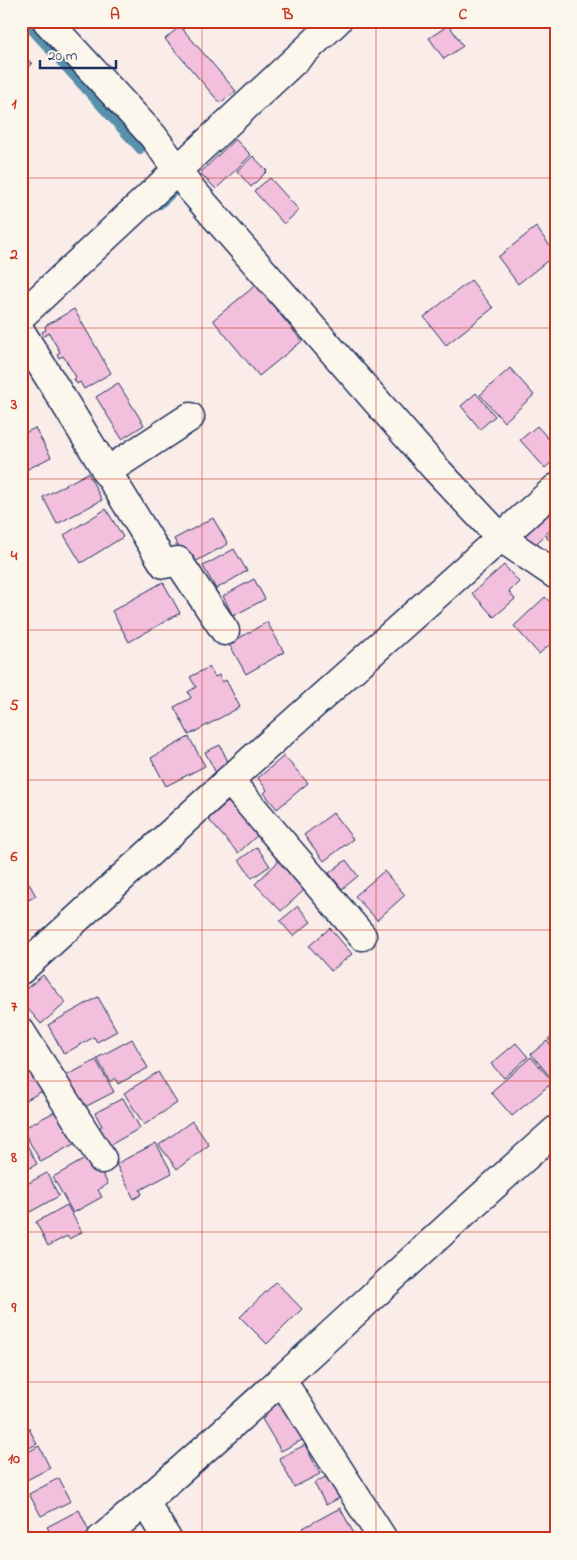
<svg xmlns="http://www.w3.org/2000/svg" width="577" height="1560" font-family="'Indie Flower',sans-serif">
<style>
.lines{fill:none;stroke-linecap:round;stroke-linejoin:round}
.stream{stroke:#5991ab;stroke-width:8}
.building{fill:#f2bfdc;stroke:#1b2f5e}
.street-casing{stroke:#1b2f5e;stroke-width:31}
.street{stroke:#fbf7ec;stroke-width:28}
.grid{fill:none;stroke:#c8321e;stroke-width:1;stroke-opacity:0.55}
.neatline{fill:none;stroke:#c8321e;stroke-width:2}
.grid-label{font-size:16px;text-anchor:middle;font-weight:bold;fill:#c8321e}
</style>
<rect width="100%" height="100%" fill="#f9ece9"/>
<filter id="ink" filterUnits="userSpaceOnUse"><feTurbulence type="fractalNoise" baseFrequency=".02" numOctaves="2"/><feDisplacementMap in="SourceGraphic" scale="10" xChannelSelector="R" yChannelSelector="G"/><feConvolveMatrix kernelMatrix="1 2 1 2 8 2 1 2 1" color-interpolation-filters="sRGB"/></filter>
<g filter="url(#ink)">
<g class="lines">
<g class="stream">
<polyline points="23,21 140,150"/>
<polyline points="160,205 174,192"/>
</g>
</g>
<g class="building">
<polygon points="449,25 463,46 444,59 429,38"/>
<polygon points="180,26 236,91 220,103 165,39"/>
<polygon points="21,52 32,64 21,73"/>
<polygon points="235,139 251,155 216,189 200,173"/>
<polygon points="253,156 267,171 251,187 237,171"/>
<polygon points="270,178 299,210 284,224 254,191"/>
<polygon points="536,227 556,254 518,284 498,257"/>
<polygon points="471,280 493,308 446,345 424,317"/>
<polygon points="256,285 302,341 259,376 213,320"/>
<polygon points="74,309 111,373 84,389 80,382 77,384 74,379 76,377 63,356 59,358 57,354 60,352 49,333 44,336 42,332 46,330 45,326"/>
<polygon points="510,368 534,395 504,422 480,395"/>
<polygon points="118,383 144,425 122,439 96,397"/>
<polygon points="476,393 495,416 480,429 461,406"/>
<polygon points="537,426 556,447 556,458 545,468 520,440"/>
<polygon points="35,428 51,457 24,471 21,466 21,435"/>
<polygon points="88,473 102,500 57,524 43,497"/>
<polygon points="546,505 556,515 556,524 535,545 520,530"/>
<polygon points="106,509 123,537 81,563 64,535"/>
<polygon points="213,518 228,544 189,565 174,539"/>
<polygon points="556,527 556,546 546,537"/>
<polygon points="234,549 247,571 216,589 203,566"/>
<polygon points="504,565 519,582 509,592 515,599 494,617 472,593"/>
<polygon points="254,579 265,599 233,616 223,596"/>
<polygon points="163,582 180,613 129,642 112,611"/>
<polygon points="545,597 556,608 556,639 539,654 514,626"/>
<polygon points="267,622 284,652 246,674 229,644"/>
<polygon points="209,667 215,677 219,675 222,682 226,680 240,707 189,735 174,707 191,698 188,692 196,687 190,677"/>
<polygon points="189,737 205,766 166,786 151,758"/>
<polygon points="220,745 230,766 216,773 205,752"/>
<polygon points="284,756 308,783 277,809 264,793 267,790 258,778"/>
<polygon points="229,801 243,818 261,832 238,853 208,819"/>
<polygon points="333,813 353,839 324,861 304,835"/>
<polygon points="257,847 270,866 252,878 239,860"/>
<polygon points="284,856 311,884 281,911 255,884"/>
<polygon points="346,860 358,876 342,889 329,873"/>
<polygon points="384,871 405,895 377,920 355,896"/>
<polygon points="23,873 36,896 25,902 28,907 21,911 21,874"/>
<polygon points="298,906 311,922 293,936 280,921"/>
<polygon points="330,928 352,954 331,971 309,946"/>
<polygon points="43,975 66,1003 41,1024 21,1001 21,993"/>
<polygon points="98,997 117,1031 97,1042 94,1037 64,1054 48,1025"/>
<polygon points="556,1032 556,1048 548,1039"/>
<polygon points="132,1039 148,1068 118,1084 115,1078 110,1082 97,1058"/>
<polygon points="547,1041 556,1051 556,1076 552,1079 531,1054"/>
<polygon points="516,1043 528,1057 504,1078 491,1064"/>
<polygon points="531,1057 553,1082 512,1116 491,1092"/>
<polygon points="96,1060 114,1092 81,1109 64,1077"/>
<polygon points="30,1061 46,1089 21,1103 21,1066"/>
<polygon points="158,1072 177,1103 144,1125 124,1093"/>
<polygon points="556,1081 556,1095 549,1087"/>
<polygon points="123,1098 140,1128 107,1147 97,1129 102,1126 95,1113"/>
<polygon points="60,1109 79,1141 41,1162 22,1129"/>
<polygon points="192,1121 209,1145 177,1169 159,1145"/>
<polygon points="24,1139 37,1164 21,1173 21,1140"/>
<polygon points="156,1143 172,1173 140,1190 142,1194 134,1199 116,1164"/>
<polygon points="92,1155 108,1184 98,1190 102,1197 73,1213 53,1177"/>
<polygon points="47,1173 59,1196 28,1213 21,1200 21,1187"/>
<polygon points="67,1205 82,1232 69,1239 67,1236 48,1246 36,1222"/>
<polygon points="276,1282 302,1309 267,1344 240,1317"/>
<polygon points="279,1403 281,1407 285,1406 304,1439 281,1451 262,1419 265,1417 263,1413"/>
<polygon points="26,1423 37,1444 21,1452 21,1426"/>
<polygon points="305,1445 320,1474 294,1487 279,1458"/>
<polygon points="39,1446 50,1468 21,1483 21,1456"/>
<polygon points="331,1474 343,1496 326,1505 314,1483"/>
<polygon points="59,1478 71,1501 41,1516 29,1494"/>
<polygon points="340,1508 357,1539 309,1539 303,1528"/>
<polygon points="79,1510 90,1533 79,1539 54,1539 47,1527"/>
<polygon points="21,1520 27,1533 21,1536"/>
<polygon points="138,1533 141,1539 127,1539"/>
</g>
<g class="lines">
<g class="street-casing">
<g id="street">
<polyline points="47,21 153,136 191,189 435,468 500,537 556,575"/>
<polyline points="21,316 337,21"/>
<polyline points="21,332 164,564 178,561 225,631"/>
<polyline points="106,472 190,417"/>
<polyline points="229,780 362,936"/>
<polyline points="21,970 229,780 556,488"/>
<polyline points="21,1032 102,1159"/>
<polyline points="281,1379 383,1539"/>
<polyline points="145,1502 167,1539"/>
<path d="M101,1539C257,1407 403,1265 556,1130"/>
</g>
</g>
<use href="#street" class="street"/>
</g>
</g>
<path class="grid" d="M202,21V1539M376,21V1539M21,178H556M21,328H556M21,479H556M21,630H556M21,780H556M21,930H556M21,1081H556M21,1232H556M21,1382H556"/>
<rect width="577" height="1560" fill="none" stroke="#fbf7ec" stroke-width="55"/>
<path d="M40 60v8h76v-8" fill="none" stroke="#1b2f5e" stroke-width="2.5"/>
<text x="48" y="60" font-size="15" fill="#1b2f5e" stroke="#fbf7ec" stroke-width="4" paint-order="stroke">20 m</text>
<rect x="28" y="28" width="522" height="1504" class="neatline"/>
<g class="grid-label">
<text x="115" y="19">A</text>
<text x="288" y="19">B</text>
<text x="463" y="19">C</text>
<text x="14" y="108">1</text>
<text x="14" y="259">2</text>
<text x="14" y="409">3</text>
<text x="14" y="560">4</text>
<text x="14" y="710">5</text>
<text x="14" y="861">6</text>
<text x="14" y="1011">7</text>
<text x="14" y="1162">8</text>
<text x="14" y="1312">9</text>
<text x="14" y="1463">10</text>
</g>
</svg>
